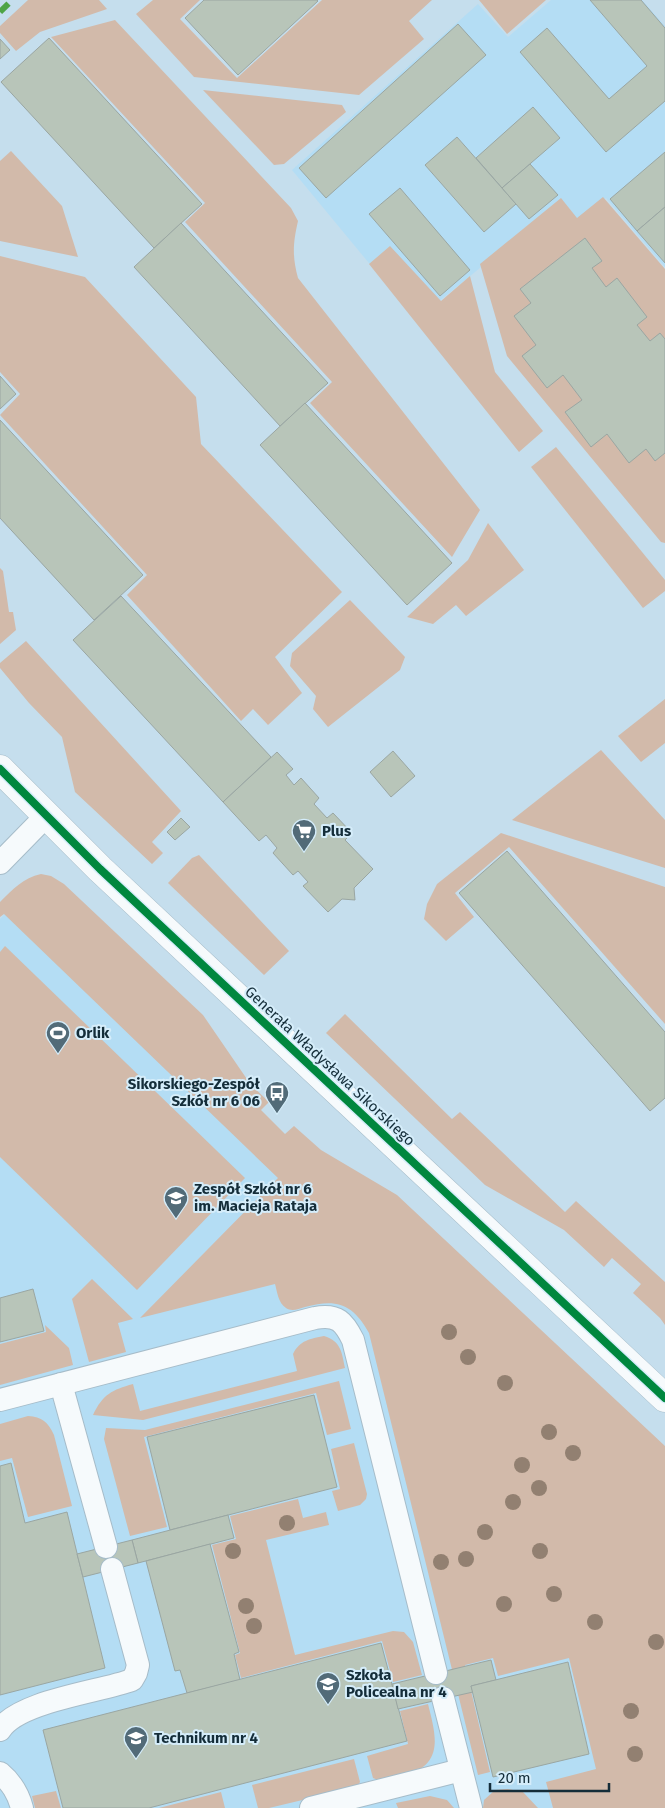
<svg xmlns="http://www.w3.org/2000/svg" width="665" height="1808" font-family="'Fira Sans',sans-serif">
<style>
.built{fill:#b4ddf4}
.green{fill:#d2baaa}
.building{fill:#b8c5b9;stroke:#9aa6a2}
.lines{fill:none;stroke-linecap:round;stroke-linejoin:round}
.service-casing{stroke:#a6bcc9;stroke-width:24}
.tertiary-casing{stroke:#a6bcc9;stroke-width:29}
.service{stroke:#f6fafc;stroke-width:22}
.tertiary{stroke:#f6fafc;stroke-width:28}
.quiet{stroke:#4ea445;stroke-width:6;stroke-dasharray:12 6;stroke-linecap:butt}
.cycleway-casing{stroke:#d5edfa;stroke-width:11}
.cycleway{stroke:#00873e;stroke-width:8}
.tree{fill:#928071}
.labels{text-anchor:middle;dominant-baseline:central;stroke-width:4;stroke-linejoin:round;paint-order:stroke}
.poi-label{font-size:15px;font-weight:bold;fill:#142d39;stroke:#d5edfa;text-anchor:start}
.street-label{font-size:15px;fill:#142d39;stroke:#d5edfa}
</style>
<rect width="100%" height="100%" fill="#c5deed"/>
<g class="built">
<polygon points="551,0 642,0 665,26 665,267 606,198 577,221 561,202 416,320 292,170 478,4 508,37"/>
<polygon points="20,899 665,1518 665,1781 550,1808 0,1808 0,919"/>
</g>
<g class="green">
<polygon points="28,0 99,0 107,9 40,32 16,51 0,33 0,26"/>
<polygon points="153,0 200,0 180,19 237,78 322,0 432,0 409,21 424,39 359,95 194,77 136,14"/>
<polygon points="479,0 546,0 507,34"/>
<path d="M115,20L291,208L298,221C293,243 292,256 298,278L480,510L452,557L310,403L332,382L185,222L205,203L51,37Z"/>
<polygon points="203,90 342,105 346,112 284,164 274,165"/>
<polygon points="11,151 62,206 78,257 0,241 0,161"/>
<polygon points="603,197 665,269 665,543 661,542 507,356 480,264 561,198 577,218"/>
<polygon points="390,246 441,301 470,276 495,372 543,431 519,452 369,264"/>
<polygon points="0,256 85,277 196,397 201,444 342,592 275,657 302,693 268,725 253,709 241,721 127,595 147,575 0,415 20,394 0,372"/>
<polygon points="556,447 665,580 665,591 643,608 531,467"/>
<polygon points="488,523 524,570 466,616 456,605 433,624 407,617 468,560"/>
<polygon points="0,568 3,571 9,612 13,612 16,630 0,644"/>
<polygon points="350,600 405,657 400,670 328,727 313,709 316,696 290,666 292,653"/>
<polygon points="26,641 181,811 152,842 163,853 152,864 75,792 62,737 29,703 0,668 0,663"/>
<polygon points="665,699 665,743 641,762 618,736"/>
<polygon points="601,750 665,820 665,868 512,820"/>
<polygon points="501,833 665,887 665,1024 509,847 455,893 474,917 446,941 424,919 427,904 437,884"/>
<polygon points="199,855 289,951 264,975 168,883 192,858"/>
<path d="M41,874L51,876L64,884L203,1015L251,1085L269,1102L261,1110L285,1134L294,1126L321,1150L397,1195L665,1446V1808H553L546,1782L596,1769L569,1658L498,1676L493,1658L465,1665L490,1772L478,1775L369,1333C353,1304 337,1298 305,1307C298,1309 292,1312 286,1308C278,1303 277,1291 275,1284L140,1318L278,1178L4,914L0,917V902C13,889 23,878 41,874Z"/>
<polygon points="5,946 245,1178 137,1290 0,1157 0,952"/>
<polygon points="345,1014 452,1119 460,1112 565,1212 576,1201 665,1282 665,1325 660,1318 633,1293 641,1284 612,1258 604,1267 564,1230 485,1185 326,1033"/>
<polygon points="92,1279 133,1319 118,1323 126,1352 89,1362 72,1299"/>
<polygon points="45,1325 69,1348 73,1365 0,1385 0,1344 46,1332"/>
<path d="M324,1336C341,1341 342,1353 345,1368L143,1420L93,1415C103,1394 112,1390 133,1384L140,1411L297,1371L293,1354C300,1340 310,1339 324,1336Z"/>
<polygon points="339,1381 351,1429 327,1435 316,1393 144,1437 167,1527 130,1536 104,1439 106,1428 145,1430"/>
<path d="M28,1416C42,1417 48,1422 54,1435L72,1506L28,1517L12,1458L0,1461V1424Z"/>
<polygon points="354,1443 367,1494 366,1499 360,1505 338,1511 332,1491 340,1489 331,1449"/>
<polygon points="298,1499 303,1518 326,1512 329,1525 266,1540 295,1655 393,1631 404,1632 413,1642 422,1675 393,1682 382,1641 241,1678 235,1655 240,1653 212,1545 236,1539 230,1516"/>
<path d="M428,1704C436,1736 445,1765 403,1776C392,1779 384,1783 373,1778L367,1756L408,1744L400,1711Z"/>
<polygon points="354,1759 360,1782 357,1787 269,1808 258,1808 252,1785"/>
<polygon points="508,1789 523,1792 538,1808 483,1808 484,1800 495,1790"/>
<polygon points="56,1791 61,1808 35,1808 32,1796"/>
<polygon points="221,1792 225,1808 159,1808"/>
<polygon points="430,1796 447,1800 454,1808 398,1808 396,1803"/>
</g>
<g class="building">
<polygon points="204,0 317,0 318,1 238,75 185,18"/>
<polygon points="590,0 641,0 665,28 665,101 606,152 520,52 547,28 609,99 647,66"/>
<polygon points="458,24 486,55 326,198 299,168"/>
<polygon points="49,38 202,204 154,248 1,82"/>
<polygon points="0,39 10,50 0,59"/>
<polygon points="533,107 560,138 502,188 476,158"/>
<polygon points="457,137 516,204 484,232 425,165"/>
<polygon points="665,152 665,207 637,231 610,199"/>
<polygon points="530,164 558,195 529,219 502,188"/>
<polygon points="400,188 470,270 440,296 369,214"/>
<polygon points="665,207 665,263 637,231"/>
<polygon points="181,223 328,383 280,426 134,267"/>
<polygon points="585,238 602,261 592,268 606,287 617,278 647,317 637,325 650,341 660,333 665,339 665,453 655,461 646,449 629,463 607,434 591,447 565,412 582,400 563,375 547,388 522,356 536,345 514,316 531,303 520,289"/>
<polygon points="0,376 16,394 0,409"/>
<polygon points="305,403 452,563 407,605 260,445"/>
<polygon points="0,420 143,575 94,620 0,518"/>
<polygon points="121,596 271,757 223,802 73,640"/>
<polygon points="393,751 415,776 391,797 370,772"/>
<polygon points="277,752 293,769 286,775 294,785 301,778 319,798 314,804 327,818 333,813 352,833 345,840 373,869 354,888 355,900 342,899 328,912 303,886 308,882 298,871 293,875 273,853 277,848 266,835 259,841 223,802"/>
<polygon points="181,818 190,827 175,840 167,832"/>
<polygon points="507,851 665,1032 665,1098 650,1111 459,893"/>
<polygon points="33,1289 44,1331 0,1342 0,1298"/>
<polygon points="314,1395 337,1487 170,1530 147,1437"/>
<polygon points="11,1463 25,1523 67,1512 105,1668 0,1695 0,1466"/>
<polygon points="228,1515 234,1538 138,1563 132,1540"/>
<polygon points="132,1540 138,1563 83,1577 77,1554"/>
<polygon points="210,1544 239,1652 234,1654 240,1680 187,1693 180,1670 175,1671 146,1561"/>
<polygon points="381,1643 407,1741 149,1808 63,1808 43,1730"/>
<polygon points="491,1660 496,1680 471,1686 473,1692 398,1709 392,1684"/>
<polygon points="568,1662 589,1754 493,1777 471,1686"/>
</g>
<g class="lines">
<g class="service-casing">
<g id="service">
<polyline points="0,863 46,816"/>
<polyline points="61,1384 106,1547"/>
<path d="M0,1400L315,1318C338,1314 344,1322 353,1340L436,1673"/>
<polyline points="443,1698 471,1808"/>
<path d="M0,1730C18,1701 99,1692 132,1680L136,1673L138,1665L112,1569"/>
<path d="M0,1773C12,1783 18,1793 22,1808"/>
<polyline points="311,1808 461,1770"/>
</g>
</g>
<g class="tertiary-casing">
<polyline id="tertiary" points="0,769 100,869 665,1398"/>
</g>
<use href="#service" class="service"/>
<use href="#tertiary" class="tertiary"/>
<polyline class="quiet" points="0,12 12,0"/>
<g class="cycleway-casing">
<polyline id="cycleway" points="0,769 100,869 665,1398"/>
</g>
<use href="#cycleway" class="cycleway"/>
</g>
<g class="tree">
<circle cx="449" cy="1332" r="8"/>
<circle cx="468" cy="1357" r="8"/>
<circle cx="505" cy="1383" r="8"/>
<circle cx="549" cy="1432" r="8"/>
<circle cx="573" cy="1453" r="8"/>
<circle cx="522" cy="1465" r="8"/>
<circle cx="539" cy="1488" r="8"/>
<circle cx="513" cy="1502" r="8"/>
<circle cx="287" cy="1523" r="8"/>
<circle cx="485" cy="1532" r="8"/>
<circle cx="233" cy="1551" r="8"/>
<circle cx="540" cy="1551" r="8"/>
<circle cx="466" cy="1559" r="8"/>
<circle cx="441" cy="1562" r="8"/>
<circle cx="554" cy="1594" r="8"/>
<circle cx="504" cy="1604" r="8"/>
<circle cx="246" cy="1606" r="8"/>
<circle cx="595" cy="1622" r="8"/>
<circle cx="254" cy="1626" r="8"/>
<circle cx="656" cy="1642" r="8"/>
<circle cx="631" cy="1711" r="8"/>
<circle cx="635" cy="1754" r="8"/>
</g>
<defs>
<g id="supermarket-pin" transform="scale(1.25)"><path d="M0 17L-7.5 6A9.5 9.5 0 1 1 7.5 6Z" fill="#526b78" stroke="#d5edfa"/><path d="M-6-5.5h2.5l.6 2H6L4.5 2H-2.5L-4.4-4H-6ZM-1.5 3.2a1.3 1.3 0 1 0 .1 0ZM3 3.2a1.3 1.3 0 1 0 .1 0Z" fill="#fff"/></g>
<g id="stadium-pin" transform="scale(1.25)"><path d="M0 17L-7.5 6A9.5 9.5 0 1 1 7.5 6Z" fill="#526b78" stroke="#d5edfa"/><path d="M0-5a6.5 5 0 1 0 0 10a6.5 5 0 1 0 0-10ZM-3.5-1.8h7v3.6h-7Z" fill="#fff"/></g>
<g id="bus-pin" transform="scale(1.25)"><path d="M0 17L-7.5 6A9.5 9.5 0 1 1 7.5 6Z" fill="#526b78" stroke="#d5edfa"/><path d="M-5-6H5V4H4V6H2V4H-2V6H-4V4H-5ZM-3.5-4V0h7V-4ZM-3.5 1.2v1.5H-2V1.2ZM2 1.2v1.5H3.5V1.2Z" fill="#fff"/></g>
<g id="school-pin" transform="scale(1.25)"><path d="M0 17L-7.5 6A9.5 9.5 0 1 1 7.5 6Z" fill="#526b78" stroke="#d5edfa"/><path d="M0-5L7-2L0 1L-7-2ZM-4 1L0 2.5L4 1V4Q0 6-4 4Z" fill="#fff"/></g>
</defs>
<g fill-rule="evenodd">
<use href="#supermarket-pin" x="304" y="831"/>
<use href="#stadium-pin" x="58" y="1033"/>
<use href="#bus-pin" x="277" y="1093"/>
<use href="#school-pin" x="176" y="1198"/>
<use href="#school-pin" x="328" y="1684"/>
<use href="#school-pin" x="136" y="1738"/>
</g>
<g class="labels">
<g class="poi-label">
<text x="322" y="831">Plus</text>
<text x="76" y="1033">Orlik</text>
<text x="260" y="1084" text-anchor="end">Sikorskiego-Zespół<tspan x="260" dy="17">Szkół nr 6 06</tspan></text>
<text x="194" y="1189">Zespół Szkół nr 6<tspan x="194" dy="17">im. Macieja Rataja</tspan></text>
<text x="346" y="1675">Szkoła<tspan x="346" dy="17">Policealna nr 4</tspan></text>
<text x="154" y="1738">Technikum nr 4</text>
</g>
<g class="street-label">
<text transform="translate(330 1066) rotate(43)">Generała Władysława Sikorskiego</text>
</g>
</g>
<path d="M490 1783v8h119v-8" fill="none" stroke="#142d39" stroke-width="2.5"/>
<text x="498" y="1783" font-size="15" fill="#142d39" stroke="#d5edfa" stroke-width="4" paint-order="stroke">20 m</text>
</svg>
